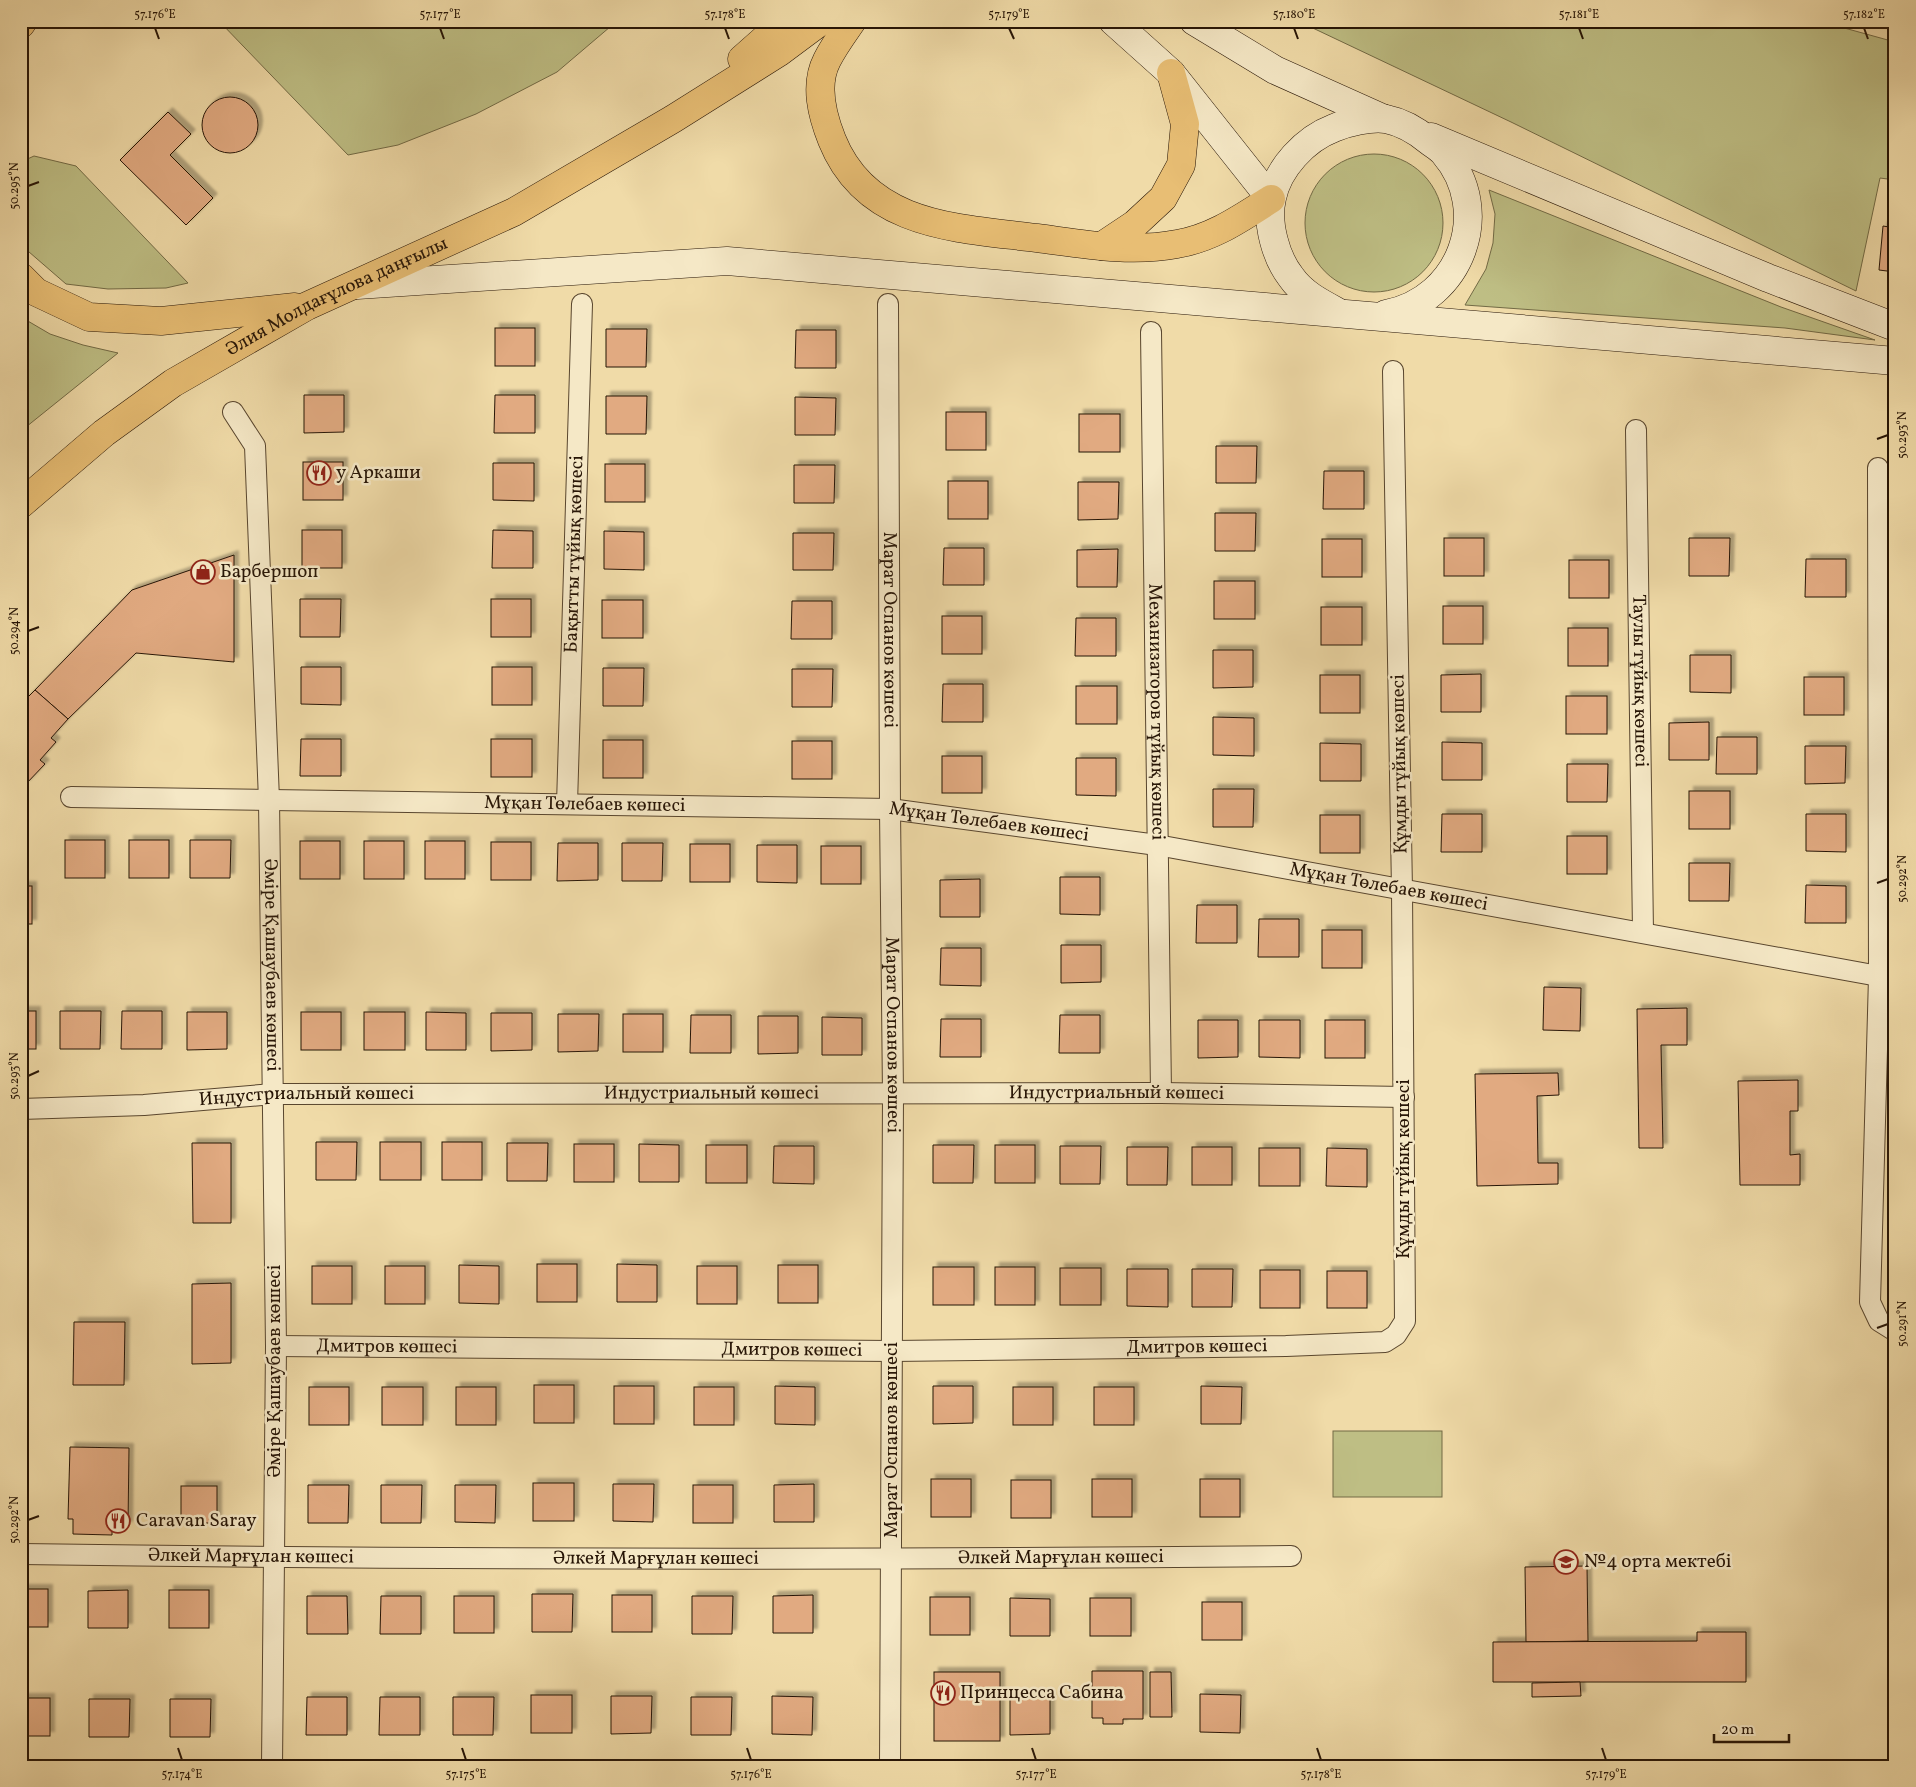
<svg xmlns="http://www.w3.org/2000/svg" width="1916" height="1787" font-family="Vollkorn,serif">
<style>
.green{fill:#bebe84;stroke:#726a45}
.building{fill:#e1aa81;stroke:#271506;filter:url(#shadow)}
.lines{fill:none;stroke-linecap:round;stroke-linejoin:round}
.minor-casing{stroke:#59462e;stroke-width:22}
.secondary-casing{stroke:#271506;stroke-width:29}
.primary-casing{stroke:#271506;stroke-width:29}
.minor{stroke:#f5e8c6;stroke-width:20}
.secondary{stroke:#f5e8c6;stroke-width:28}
.primary{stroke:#e8be74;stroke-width:28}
.ticks{fill:none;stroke:#271506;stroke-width:2}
.labels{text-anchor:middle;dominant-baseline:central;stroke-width:5;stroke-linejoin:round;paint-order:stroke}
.street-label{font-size:19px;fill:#271506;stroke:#f5e8c6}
.poi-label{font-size:19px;fill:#271506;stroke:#f5e8c6;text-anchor:start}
.neatline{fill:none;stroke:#271506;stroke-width:2}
.ticks-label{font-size:12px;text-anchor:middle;fill:#271506}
</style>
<defs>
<filter id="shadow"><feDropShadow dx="4.5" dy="-4.5" stdDeviation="1" flood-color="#0004"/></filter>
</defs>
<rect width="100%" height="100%" fill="#f0dba8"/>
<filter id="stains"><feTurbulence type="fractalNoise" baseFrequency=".004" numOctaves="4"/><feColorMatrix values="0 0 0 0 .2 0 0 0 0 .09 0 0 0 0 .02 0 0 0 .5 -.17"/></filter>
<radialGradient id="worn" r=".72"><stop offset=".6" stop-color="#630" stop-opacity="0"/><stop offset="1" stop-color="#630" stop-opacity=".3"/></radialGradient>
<g class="green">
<polygon points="219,21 314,21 323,23 342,21 617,21 557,72 476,114 398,145 348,155"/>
<polygon points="1298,21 1819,21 1895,42 1895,180 1880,178 1856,291 1511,122"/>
<circle cx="1374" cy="223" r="69"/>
<polygon points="34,156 76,166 188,283 166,288 108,289 66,284 21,245 21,162"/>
<polygon points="1489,190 1781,307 1875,340 1785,328 1465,305 1486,269 1493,243 1495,214"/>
<polygon points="21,317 50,334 83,345 118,353 21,431"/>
<rect x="1333" y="1431" width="109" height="66"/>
</g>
<g class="building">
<circle cx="230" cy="125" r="28"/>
<polygon points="168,112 191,134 170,155 213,198 186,225 120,160"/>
<polygon points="1883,226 1895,228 1895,272 1879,270"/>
<rect x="495" y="328" width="40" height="38"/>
<polygon points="606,329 647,329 646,367 606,367"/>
<polygon points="796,330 836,330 836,368 795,368"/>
<polygon points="304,395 344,395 344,432 304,433"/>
<polygon points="495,395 535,395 535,433 494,433"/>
<polygon points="606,396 647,396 646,434 606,434"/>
<polygon points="795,397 836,398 835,435 795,435"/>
<rect x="946" y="412" width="40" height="38"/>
<rect x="1079" y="414" width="41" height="38"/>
<polygon points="1216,446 1257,446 1256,483 1216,483"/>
<rect x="303" y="462" width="40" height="38"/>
<polygon points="493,463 534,463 534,501 493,500"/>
<rect x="605" y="464" width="40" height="38"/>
<polygon points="794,465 835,465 834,503 794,503"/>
<polygon points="1324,471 1364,471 1364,509 1323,509"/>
<rect x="948" y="481" width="40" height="38"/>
<polygon points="1078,482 1119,482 1118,519 1078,520"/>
<polygon points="1215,513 1256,513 1255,551 1215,551"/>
<rect x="302" y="530" width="40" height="38"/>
<polygon points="493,530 533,531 533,568 492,568"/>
<polygon points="604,531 644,532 644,570 604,569"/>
<polygon points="793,533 834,533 833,570 793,570"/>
<rect x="1444" y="538" width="40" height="38"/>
<polygon points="1689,538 1730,538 1729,576 1689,576"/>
<rect x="1322" y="539" width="40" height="38"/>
<polygon points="944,548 984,548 984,585 943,585"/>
<polygon points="1118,549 1117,587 1077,587 1077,550"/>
<polygon points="234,555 234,662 136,653 68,719 35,690 132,590"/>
<polygon points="1806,559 1846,559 1846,597 1805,597"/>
<rect x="1569" y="560" width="40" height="38"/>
<rect x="1214" y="581" width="41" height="38"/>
<polygon points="300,599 341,599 340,637 300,637"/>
<rect x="491" y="599" width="40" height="38"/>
<rect x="602" y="600" width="41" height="38"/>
<polygon points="792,601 832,601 832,639 791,639"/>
<rect x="1443" y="606" width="40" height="38"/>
<rect x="1321" y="607" width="41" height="38"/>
<rect x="942" y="616" width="40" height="38"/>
<polygon points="1076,618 1116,618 1116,656 1075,656"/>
<rect x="1568" y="628" width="40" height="38"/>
<polygon points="1213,650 1253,650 1253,687 1213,688"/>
<polygon points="1690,655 1731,655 1731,693 1690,692"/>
<polygon points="301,667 341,667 341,705 301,704"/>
<rect x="492" y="667" width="40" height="38"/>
<polygon points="603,668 644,668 643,706 603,706"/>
<polygon points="792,669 833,669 832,707 792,707"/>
<polygon points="1481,674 1481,712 1441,712 1441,675"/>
<rect x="1320" y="675" width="40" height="38"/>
<rect x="1804" y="677" width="40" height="38"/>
<polygon points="943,684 983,684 983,722 942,722"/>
<rect x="1076" y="686" width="41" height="38"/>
<polygon points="35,690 68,719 51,738 56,742 40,760 45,764 25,785 21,781 21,704"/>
<rect x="1566" y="696" width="41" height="38"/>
<polygon points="1213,717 1254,718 1254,756 1213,755"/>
<polygon points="1709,722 1709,760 1669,760 1669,723"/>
<polygon points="1717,737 1757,737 1757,774 1716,774"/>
<polygon points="301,739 341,739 341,776 300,776"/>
<rect x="491" y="739" width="41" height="38"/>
<rect x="603" y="740" width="40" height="38"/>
<rect x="792" y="741" width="40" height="38"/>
<polygon points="1442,742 1482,743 1482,780 1442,780"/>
<polygon points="1320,743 1361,744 1361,781 1320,781"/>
<polygon points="1805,746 1846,746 1845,783 1805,784"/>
<rect x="942" y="756" width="40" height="37"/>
<polygon points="1076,758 1116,758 1116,796 1076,795"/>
<polygon points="1567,764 1608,764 1607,802 1567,802"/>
<polygon points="1213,789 1254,789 1253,827 1213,827"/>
<rect x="1689" y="791" width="41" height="38"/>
<polygon points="1442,814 1482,814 1482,852 1441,852"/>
<polygon points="1806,814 1846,814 1846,852 1806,851"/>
<rect x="1320" y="815" width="40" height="38"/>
<rect x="1567" y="836" width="40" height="38"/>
<rect x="65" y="840" width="40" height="38"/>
<rect x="129" y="840" width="40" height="38"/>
<polygon points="190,840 231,840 230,878 190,878"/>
<rect x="300" y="841" width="40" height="38"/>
<rect x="364" y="841" width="40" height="38"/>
<rect x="425" y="841" width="40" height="38"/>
<rect x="491" y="842" width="40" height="38"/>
<polygon points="558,843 598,843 598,880 557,881"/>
<polygon points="622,843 663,843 662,881 622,881"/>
<rect x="690" y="844" width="40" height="38"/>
<polygon points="757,845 797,845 797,883 757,882"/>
<rect x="821" y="846" width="40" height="38"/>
<polygon points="1689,863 1730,863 1729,901 1689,901"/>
<polygon points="1060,877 1100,877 1100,915 1060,914"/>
<polygon points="980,879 980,917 940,917 940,880"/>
<polygon points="1806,885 1846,886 1846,923 1805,923"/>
<rect x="21" y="886" width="11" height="38"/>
<polygon points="1197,905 1237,905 1237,943 1196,943"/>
<polygon points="1259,919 1299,919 1299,957 1258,957"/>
<rect x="1322" y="930" width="40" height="38"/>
<polygon points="1061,945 1101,945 1101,982 1061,983"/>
<polygon points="941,948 981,948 981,986 940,985"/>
<polygon points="1544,987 1581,988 1580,1031 1543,1030"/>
<polygon points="1687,1008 1687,1045 1661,1045 1663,1148 1639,1148 1637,1009"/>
<rect x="21" y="1011" width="15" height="38"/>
<polygon points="60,1011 101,1011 100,1049 60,1049"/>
<polygon points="122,1011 162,1011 162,1049 121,1049"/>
<polygon points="187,1012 227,1012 227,1049 187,1050"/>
<rect x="301" y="1012" width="40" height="38"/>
<rect x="364" y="1012" width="41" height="38"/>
<polygon points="426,1012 466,1013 466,1050 426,1050"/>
<polygon points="491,1013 532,1013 532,1050 491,1051"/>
<polygon points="558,1014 599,1014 598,1051 558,1052"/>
<rect x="623" y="1014" width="40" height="38"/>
<polygon points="691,1015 731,1015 731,1053 690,1053"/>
<polygon points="1060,1015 1100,1015 1100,1053 1059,1053"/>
<polygon points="758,1016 798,1016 798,1053 758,1054"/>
<polygon points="822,1017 862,1018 862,1055 822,1055"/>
<polygon points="941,1019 981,1019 981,1057 940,1057"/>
<polygon points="1198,1020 1238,1020 1238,1057 1198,1058"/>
<polygon points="1259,1020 1300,1020 1300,1058 1259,1057"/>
<rect x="1325" y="1020" width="40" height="38"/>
<polygon points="1558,1073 1559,1095 1537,1096 1538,1163 1558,1163 1558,1184 1477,1186 1475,1074"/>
<polygon points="1798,1080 1798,1111 1790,1111 1790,1155 1800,1154 1800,1185 1740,1185 1738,1081"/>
<polygon points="316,1142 357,1142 356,1180 316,1180"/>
<rect x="380" y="1142" width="41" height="38"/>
<rect x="442" y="1142" width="40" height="38"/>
<polygon points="192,1143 231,1143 231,1223 193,1223"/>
<polygon points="507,1143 548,1143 547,1181 507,1181"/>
<rect x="574" y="1144" width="40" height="38"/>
<polygon points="639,1144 679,1145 679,1182 639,1182"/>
<rect x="706" y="1145" width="41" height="38"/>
<polygon points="933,1145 974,1145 973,1183 933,1183"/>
<rect x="995" y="1145" width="40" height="38"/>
<polygon points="774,1146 814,1146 814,1184 773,1183"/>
<polygon points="1060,1146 1101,1146 1100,1184 1060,1184"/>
<polygon points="1127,1147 1168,1147 1167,1185 1127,1185"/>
<rect x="1192" y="1147" width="40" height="38"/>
<rect x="1259" y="1148" width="41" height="38"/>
<polygon points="1327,1148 1367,1149 1367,1187 1326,1186"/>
<rect x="537" y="1264" width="40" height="38"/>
<polygon points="617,1264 657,1265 657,1302 617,1302"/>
<polygon points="459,1265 499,1266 499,1304 459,1303"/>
<rect x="778" y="1265" width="40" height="38"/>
<rect x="312" y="1266" width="40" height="38"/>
<rect x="385" y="1266" width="40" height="38"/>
<rect x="697" y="1266" width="40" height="38"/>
<rect x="933" y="1267" width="41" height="38"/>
<rect x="995" y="1267" width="40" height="38"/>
<rect x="1060" y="1268" width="41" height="37"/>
<polygon points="1127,1269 1168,1269 1168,1307 1127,1306"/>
<polygon points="1192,1269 1233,1269 1232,1307 1192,1307"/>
<rect x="1260" y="1270" width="40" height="38"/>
<rect x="1327" y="1271" width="40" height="37"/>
<polygon points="231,1283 231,1363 192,1364 192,1284"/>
<polygon points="74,1322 125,1322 124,1385 73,1385"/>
<rect x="534" y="1385" width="40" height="38"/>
<rect x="614" y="1386" width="40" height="38"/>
<polygon points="775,1386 815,1387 815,1425 775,1424"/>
<polygon points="933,1386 973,1386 973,1423 933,1424"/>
<polygon points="1201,1386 1242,1387 1241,1424 1201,1424"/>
<rect x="309" y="1387" width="40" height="38"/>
<rect x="382" y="1387" width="41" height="38"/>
<rect x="456" y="1387" width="40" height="38"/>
<rect x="694" y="1387" width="40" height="38"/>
<rect x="1013" y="1387" width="40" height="38"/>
<rect x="1094" y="1387" width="40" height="38"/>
<polygon points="70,1447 129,1448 128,1526 112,1526 112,1535 73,1534 73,1519 68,1519"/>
<rect x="931" y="1479" width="40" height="38"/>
<rect x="1092" y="1479" width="40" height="38"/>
<rect x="1200" y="1479" width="40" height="38"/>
<rect x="1011" y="1480" width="40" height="38"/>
<rect x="533" y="1483" width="41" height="38"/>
<polygon points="613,1484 654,1484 653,1522 613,1521"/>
<polygon points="814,1484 814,1522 774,1522 774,1485"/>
<polygon points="308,1485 349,1485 348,1523 308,1523"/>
<polygon points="381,1485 422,1485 421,1523 381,1523"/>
<polygon points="455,1485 496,1485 495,1523 455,1522"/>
<rect x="693" y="1485" width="40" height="38"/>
<rect x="181" y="1486" width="36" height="37"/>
<rect x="1891" y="1521" width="4" height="73"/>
<polygon points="1587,1566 1588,1641 1526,1642 1525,1567"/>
<rect x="21" y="1589" width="27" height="38"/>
<polygon points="128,1590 128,1628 88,1628 88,1591"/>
<rect x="169" y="1590" width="40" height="38"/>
<polygon points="532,1594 573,1594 572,1632 532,1632"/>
<rect x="612" y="1595" width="40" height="37"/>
<polygon points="813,1595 813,1633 773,1633 773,1596"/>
<polygon points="307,1596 347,1596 348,1634 307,1634"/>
<polygon points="381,1596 421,1596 421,1634 380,1634"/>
<rect x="454" y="1596" width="40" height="37"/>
<polygon points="692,1596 733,1596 732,1634 692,1634"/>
<rect x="930" y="1597" width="40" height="38"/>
<polygon points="1010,1598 1050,1599 1050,1636 1010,1636"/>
<rect x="1090" y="1598" width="41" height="38"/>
<rect x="1202" y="1602" width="40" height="38"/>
<polygon points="1697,1632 1746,1632 1746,1682 1493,1682 1493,1642 1697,1641"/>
<rect x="1890" y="1642" width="5" height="73"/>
<polygon points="1092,1671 1143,1671 1143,1719 1123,1719 1123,1724 1103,1724 1103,1718 1092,1718"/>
<rect x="934" y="1672" width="66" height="69"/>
<polygon points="1150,1672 1171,1672 1172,1717 1150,1717"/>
<polygon points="1580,1682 1581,1696 1532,1697 1532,1683"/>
<polygon points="1200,1694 1241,1695 1240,1733 1200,1732"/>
<rect x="531" y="1695" width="41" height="38"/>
<polygon points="611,1696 652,1696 651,1733 611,1734"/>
<polygon points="772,1696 813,1697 812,1735 772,1734"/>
<polygon points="307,1697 347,1697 347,1735 306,1735"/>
<polygon points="380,1697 420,1697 420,1735 379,1735"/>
<polygon points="453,1697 494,1697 493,1735 453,1735"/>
<polygon points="691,1697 732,1697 731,1735 691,1735"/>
<polygon points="1010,1697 1050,1697 1050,1734 1010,1735"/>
<rect x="21" y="1698" width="29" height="38"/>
<polygon points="89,1699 130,1699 129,1737 89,1737"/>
<polygon points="170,1699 211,1699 210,1737 170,1737"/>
</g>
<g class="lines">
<g class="minor-casing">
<g id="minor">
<path id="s1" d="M888,304L890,809L893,1095L890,1766"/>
<path id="s2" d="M1151,332L1161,1093"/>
<path id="s3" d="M233,412L255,446L269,800L276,1346L272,1766"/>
<path id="s4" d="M1636,430L1643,932"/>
<polyline points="1878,468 1879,977 1870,1302 1879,1321 1895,1331"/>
<path id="s5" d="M71,797L890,809L1157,845L1895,979"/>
<path id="s6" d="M567,804L582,304"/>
<path id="s7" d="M21,1109L144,1105L273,1094L1161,1093L1404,1097"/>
<path id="s8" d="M276,1346L893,1351L1286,1346L1385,1342L1396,1335L1405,1321L1402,890L1393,371"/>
<path id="s9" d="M21,1554C445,1560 868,1560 1291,1556"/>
</g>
</g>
<g class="secondary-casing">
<g id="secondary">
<polyline points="1113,21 1171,73 1271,199"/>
<polyline points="1194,21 1275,70 1382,118"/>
<polyline points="1431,137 1768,278 1895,327"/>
<polyline points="357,285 727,261 1895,361"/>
<path d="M1336,311C1319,302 1302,293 1291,277C1276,258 1266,223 1272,198C1278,168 1305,139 1334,128C1348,122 1370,117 1386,119C1401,122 1417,131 1429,141C1434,145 1440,148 1444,153C1494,211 1461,300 1386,314"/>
</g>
</g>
<g class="primary-casing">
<g id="primary">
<path d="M852,21C843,34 834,46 827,60C814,85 822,115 832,140C867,227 957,228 1037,238C1083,244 1130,253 1177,244C1213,238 1241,218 1271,199"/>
<polyline points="21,24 23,21"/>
<polyline points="742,59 785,21"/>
<polyline points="1102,246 1135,224 1163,198 1181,165 1185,124 1171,73"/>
<polyline points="21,277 36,292 89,317 161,321 295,307"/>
<path id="s10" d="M21,504L104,433L173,383L307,306L514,212L673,119L778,53L821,21"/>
</g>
</g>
<use href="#minor" class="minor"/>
<use href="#secondary" class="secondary"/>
<use href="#primary" class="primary"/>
</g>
<path class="ticks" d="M155,28L159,39M440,28L444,39M725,28L729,39M1009,28L1014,39M1294,28L1298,39M1579,28L1583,39M1864,28L1868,39M28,186L39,182M1877,439L1888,435M28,631L39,627M1877,883L1888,879M28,1076L39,1071M1877,1328L1888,1324M28,1520L39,1516M178,1748L182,1760M462,1748L466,1760M747,1748L751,1760M1032,1748L1036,1760M1317,1748L1321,1760M1602,1748L1606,1760"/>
<defs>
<g id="restaurant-ring" transform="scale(1.25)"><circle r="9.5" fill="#f5e8c6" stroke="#8f2418" stroke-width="1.5"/><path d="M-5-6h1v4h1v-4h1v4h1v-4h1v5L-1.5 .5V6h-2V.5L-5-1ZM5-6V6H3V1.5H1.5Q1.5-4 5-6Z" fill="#8f2418"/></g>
<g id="shop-ring" transform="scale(1.25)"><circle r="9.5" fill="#f5e8c6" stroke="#8f2418" stroke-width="1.5"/><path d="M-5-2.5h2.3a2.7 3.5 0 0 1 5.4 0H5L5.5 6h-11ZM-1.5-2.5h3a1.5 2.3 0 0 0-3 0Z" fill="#8f2418"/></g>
<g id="school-ring" transform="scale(1.25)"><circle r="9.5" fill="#f5e8c6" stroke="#8f2418" stroke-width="1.5"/><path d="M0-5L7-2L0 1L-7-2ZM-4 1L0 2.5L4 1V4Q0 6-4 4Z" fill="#8f2418"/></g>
</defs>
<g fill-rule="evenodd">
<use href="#restaurant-ring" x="319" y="473"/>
<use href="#shop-ring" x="203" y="572"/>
<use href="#restaurant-ring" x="118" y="1521"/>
<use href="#school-ring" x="1566" y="1562"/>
<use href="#restaurant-ring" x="943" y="1693"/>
</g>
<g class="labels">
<g class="street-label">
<text stroke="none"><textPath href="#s10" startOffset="380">Әлия Молдағұлова даңғылы</textPath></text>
<text stroke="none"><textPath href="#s6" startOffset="250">Бақытты тұйық көшесі</textPath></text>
<text stroke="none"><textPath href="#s1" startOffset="326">Марат Оспанов көшесі</textPath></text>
<text stroke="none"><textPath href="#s4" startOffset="251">Таулы тұйық көшесі</textPath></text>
<text stroke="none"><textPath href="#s2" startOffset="380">Механизаторов тұйық көшесі</textPath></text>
<text transform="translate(1400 764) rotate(-91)">Құмды тұйық көшесі</text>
<text stroke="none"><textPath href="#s5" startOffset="514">Мұқан Төлебаев көшесі</textPath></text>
<text stroke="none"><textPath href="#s5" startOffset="919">Мұқан Төлебаев көшесі</textPath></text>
<text stroke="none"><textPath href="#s5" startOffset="1324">Мұқан Төлебаев көшесі</textPath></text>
<text stroke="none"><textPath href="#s3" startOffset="560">Әміре Қашаубаев көшесі</textPath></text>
<text stroke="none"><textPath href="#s1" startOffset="731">Марат Оспанов көшесі</textPath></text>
<text stroke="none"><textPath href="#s7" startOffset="1096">Индустриальный көшесі</textPath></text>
<text stroke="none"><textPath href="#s7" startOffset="691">Индустриальный көшесі</textPath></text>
<text stroke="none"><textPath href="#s7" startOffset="286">Индустриальный көшесі</textPath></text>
<text transform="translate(1404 1169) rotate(-90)">Құмды тұйық көшесі</text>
<text stroke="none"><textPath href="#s8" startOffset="111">Дмитров көшесі</textPath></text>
<text stroke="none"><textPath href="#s8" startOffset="921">Дмитров көшесі</textPath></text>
<text stroke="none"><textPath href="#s8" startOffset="516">Дмитров көшесі</textPath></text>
<text transform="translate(275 1371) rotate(-90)">Әміре Қашаубаев көшесі</text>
<text transform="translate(892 1440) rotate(-90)">Марат Оспанов көшесі</text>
<text stroke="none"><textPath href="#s9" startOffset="230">Әлкей Марғұлан көшесі</textPath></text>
<text stroke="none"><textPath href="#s9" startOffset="1040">Әлкей Марғұлан көшесі</textPath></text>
<text stroke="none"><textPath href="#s9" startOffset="635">Әлкей Марғұлан көшесі</textPath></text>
</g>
<g class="poi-label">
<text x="336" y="473">у Аркаши</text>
<text x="220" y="572">Барбершоп</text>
<text x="136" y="1521">Caravan Saray</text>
<text x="1584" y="1562">№4 орта мектебі</text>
<text x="960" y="1693">Принцесса Сабина</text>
</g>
</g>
<rect width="1916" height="1787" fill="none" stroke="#f0dba8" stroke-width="55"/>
<path d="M1714 1734v8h75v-8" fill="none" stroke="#271506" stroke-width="2.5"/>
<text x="1721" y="1734" font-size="15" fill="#271506" stroke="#f5e8c6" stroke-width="4" paint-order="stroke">20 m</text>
<rect x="28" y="28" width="1860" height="1732" class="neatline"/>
<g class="ticks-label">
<text x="155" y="18">57.176°E</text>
<text x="440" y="18">57.177°E</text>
<text x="725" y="18">57.178°E</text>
<text x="1009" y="18">57.179°E</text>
<text x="1294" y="18">57.180°E</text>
<text x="1579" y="18">57.181°E</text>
<text x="1864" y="18">57.182°E</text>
<text transform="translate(14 186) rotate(-90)" y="4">50.295°N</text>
<text transform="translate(1902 435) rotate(-90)" y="4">50.293°N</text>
<text transform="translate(14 631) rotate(-90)" y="4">50.294°N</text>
<text transform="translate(1902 879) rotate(-90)" y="4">50.292°N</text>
<text transform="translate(14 1076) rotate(-90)" y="4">50.293°N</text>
<text transform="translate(1902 1324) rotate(-90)" y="4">50.291°N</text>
<text transform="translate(14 1520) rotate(-90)" y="4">50.292°N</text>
<text x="182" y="1778">57.174°E</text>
<text x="466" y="1778">57.175°E</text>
<text x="751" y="1778">57.176°E</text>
<text x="1036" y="1778">57.177°E</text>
<text x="1321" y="1778">57.178°E</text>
<text x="1606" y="1778">57.179°E</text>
</g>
<rect width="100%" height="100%" filter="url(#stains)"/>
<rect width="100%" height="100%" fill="url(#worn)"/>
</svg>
